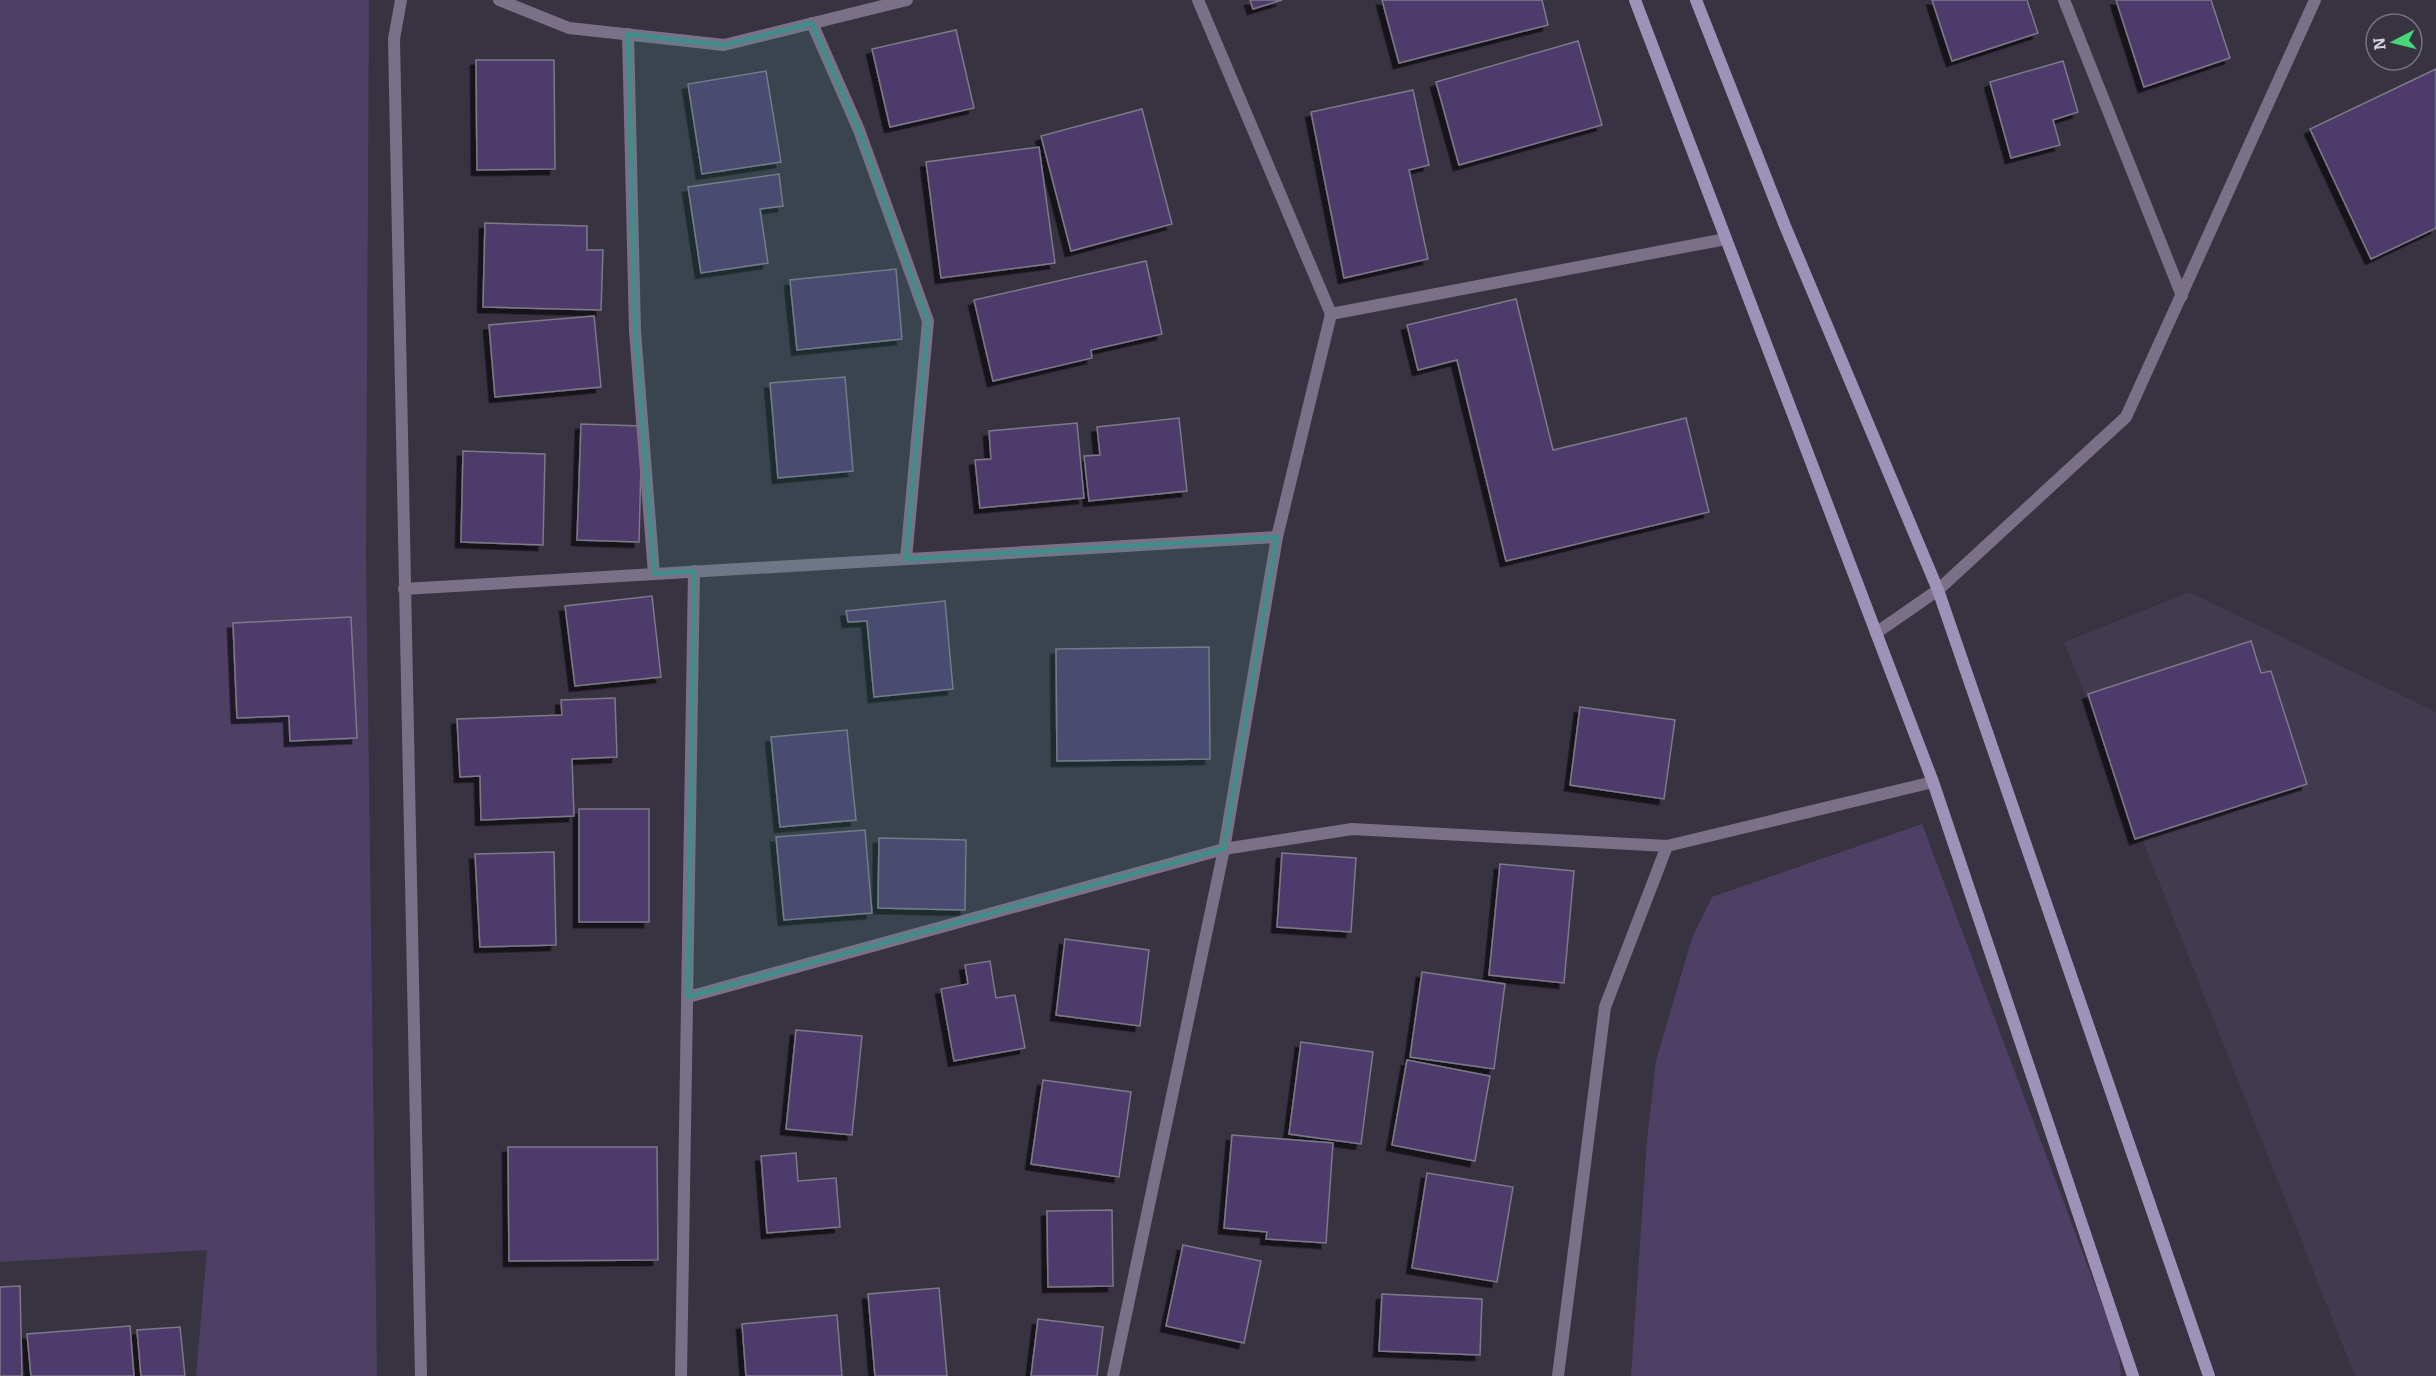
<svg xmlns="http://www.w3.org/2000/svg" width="2436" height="1376" font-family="Bitter,serif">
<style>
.built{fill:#423a4e}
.green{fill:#4e4064}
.building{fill:#4e3a6c;stroke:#7e7989;stroke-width:1.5;filter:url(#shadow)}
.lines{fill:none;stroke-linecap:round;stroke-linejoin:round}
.minor{stroke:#7a7189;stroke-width:12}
.tertiary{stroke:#7a7189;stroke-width:12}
.secondary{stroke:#9f92b8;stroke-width:12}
.marked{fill:#408d89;fill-opacity:0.2;stroke:#408d89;stroke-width:4.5;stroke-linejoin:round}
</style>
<defs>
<filter id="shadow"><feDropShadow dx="-5.5" dy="5.5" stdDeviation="0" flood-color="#0009"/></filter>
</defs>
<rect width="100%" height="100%" fill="#383341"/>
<polygon class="built" points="2189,592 2436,712 2436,1376 2355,1376 2064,642"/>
<g class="green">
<polygon points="0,0 369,0 366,557 377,1376 196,1376 207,1250 0,1262"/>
<polygon points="1922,824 2118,1347 2121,1376 1631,1376 1647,1140 1656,1061 1692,938 1712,897"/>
</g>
<g class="building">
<polygon points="1250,0 1282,0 1253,9"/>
<polygon points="1382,0 1542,0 1548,25 1399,63"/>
<polygon points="1932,0 2027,0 2038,33 1952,61"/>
<polygon points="2116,0 2211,0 2230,58 2144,87"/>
<polygon points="956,30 974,108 890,127 872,49"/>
<polygon points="1578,41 1602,125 1459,165 1436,82"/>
<polygon points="476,60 554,60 555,169 477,170"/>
<polygon points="2063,61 2078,112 2053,120 2060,145 2011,158 1990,82"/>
<polygon points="2436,69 2436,228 2371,259 2310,129"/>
<polygon points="766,71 781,162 702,174 688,84"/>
<polygon points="1413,90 1429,165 1409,170 1428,259 1344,278 1311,112"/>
<polygon points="1142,109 1172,224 1071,251 1041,136"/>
<polygon points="1039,147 1055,263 941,278 926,162"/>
<polygon points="779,174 783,206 760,209 768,263 701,273 688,187"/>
<polygon points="485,223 587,226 587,250 603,250 601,310 483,307"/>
<polygon points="1146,261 1162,334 1091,350 1092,358 993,381 974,300"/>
<polygon points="896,269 902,339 797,350 790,280"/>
<polygon points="1516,299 1553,450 1686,418 1709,512 1506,561 1457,360 1418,370 1407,325"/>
<polygon points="594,316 601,387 495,397 489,325"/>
<polygon points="845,377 853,471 778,478 770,383"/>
<polygon points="1179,418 1187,491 1089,501 1084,456 1100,455 1097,427"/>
<polygon points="1077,423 1084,498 980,508 975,460 991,459 989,431"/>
<polygon points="581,424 642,426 639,542 577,540"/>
<polygon points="463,451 545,454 543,545 461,542"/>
<polygon points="652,596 661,677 575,686 565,606"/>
<polygon points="945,601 953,689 874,697 867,621 848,622 846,611"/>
<polygon points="351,617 357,738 290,741 289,716 237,718 233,623"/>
<polygon points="2251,641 2261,673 2271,671 2307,784 2135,839 2088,694"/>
<polygon points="1209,647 1210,759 1057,761 1056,649"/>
<polygon points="615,698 617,757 572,759 574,816 481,820 480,776 460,777 457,719 562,715 561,700"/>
<polygon points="1580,707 1675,720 1664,799 1570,785"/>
<polygon points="847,730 856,820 780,827 771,737"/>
<rect x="579" y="809" width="70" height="113"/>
<polygon points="865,830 872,913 784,920 776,837"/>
<polygon points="879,838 966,840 965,910 878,908"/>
<polygon points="554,852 556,945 480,947 475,854"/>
<polygon points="1282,853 1356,858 1351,932 1277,927"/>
<polygon points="1500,864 1574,871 1564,983 1489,975"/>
<polygon points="1065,939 1149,950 1140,1026 1056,1015"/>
<polygon points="990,961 996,998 1015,995 1025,1048 954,1061 941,989 968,984 965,965"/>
<polygon points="1422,972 1505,984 1494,1069 1410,1057"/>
<polygon points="796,1030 862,1036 852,1135 786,1129"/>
<polygon points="1301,1042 1373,1052 1361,1144 1289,1134"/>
<polygon points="1407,1060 1490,1076 1475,1161 1392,1145"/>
<polygon points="1043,1080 1131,1092 1119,1177 1031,1164"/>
<polygon points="1232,1135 1333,1143 1326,1243 1266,1239 1267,1232 1224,1228"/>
<polygon points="508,1147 657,1147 658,1260 509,1261"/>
<polygon points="796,1153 798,1181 836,1178 840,1227 767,1233 761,1156"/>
<polygon points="1427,1173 1513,1187 1497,1282 1412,1268"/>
<polygon points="1112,1210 1113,1286 1048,1287 1047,1211"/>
<polygon points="1183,1245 1261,1261 1244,1343 1166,1326"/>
<polygon points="20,1286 22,1376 0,1376 0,1287"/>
<polygon points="939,1288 947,1376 875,1376 868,1294"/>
<polygon points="1382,1294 1482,1299 1480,1355 1379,1351"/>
<polygon points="837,1315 842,1376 746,1376 742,1324"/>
<polygon points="1038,1319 1103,1327 1097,1376 1031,1376"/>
<polygon points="130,1326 134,1376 31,1376 27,1334"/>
<polygon points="180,1327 185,1376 141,1376 137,1330"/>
</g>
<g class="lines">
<g class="minor">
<polyline points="401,0 394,39 421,1376"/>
<polyline points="499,0 569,28 724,45 907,0"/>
<polyline points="2064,0 2182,296"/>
<polyline points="812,23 859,130 928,321 906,559"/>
<polyline points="628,34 635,331 654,574"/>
<polyline points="1331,314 1726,239"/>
<polyline points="404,589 1277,537"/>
<polyline points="688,997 1224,849 1352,829 1667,846 1933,782"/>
<polyline points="681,1376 694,571"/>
<polyline points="1113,1376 1224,849 1277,537 1331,314 1198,0"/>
<polyline points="1558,1376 1605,1007 1667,846"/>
</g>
<polyline class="tertiary" points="1876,633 1938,590 2126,417 2315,0"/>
<g class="secondary">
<polyline points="1635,0 1933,782 2133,1376"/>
<polyline points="1696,0 1785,226 1938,590 2209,1376"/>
</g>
</g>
<path class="marked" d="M812,23L859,130L928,321L906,559L1277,537L1224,849L688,997L694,571L654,574L635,331L628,34L724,45Z"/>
<g transform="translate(2394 42) rotate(263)"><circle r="28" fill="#383341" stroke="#76727e" stroke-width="1.5"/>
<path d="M0-4.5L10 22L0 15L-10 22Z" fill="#46d77a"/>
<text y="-9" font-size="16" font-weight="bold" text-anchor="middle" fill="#d3d1d9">N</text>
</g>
</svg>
